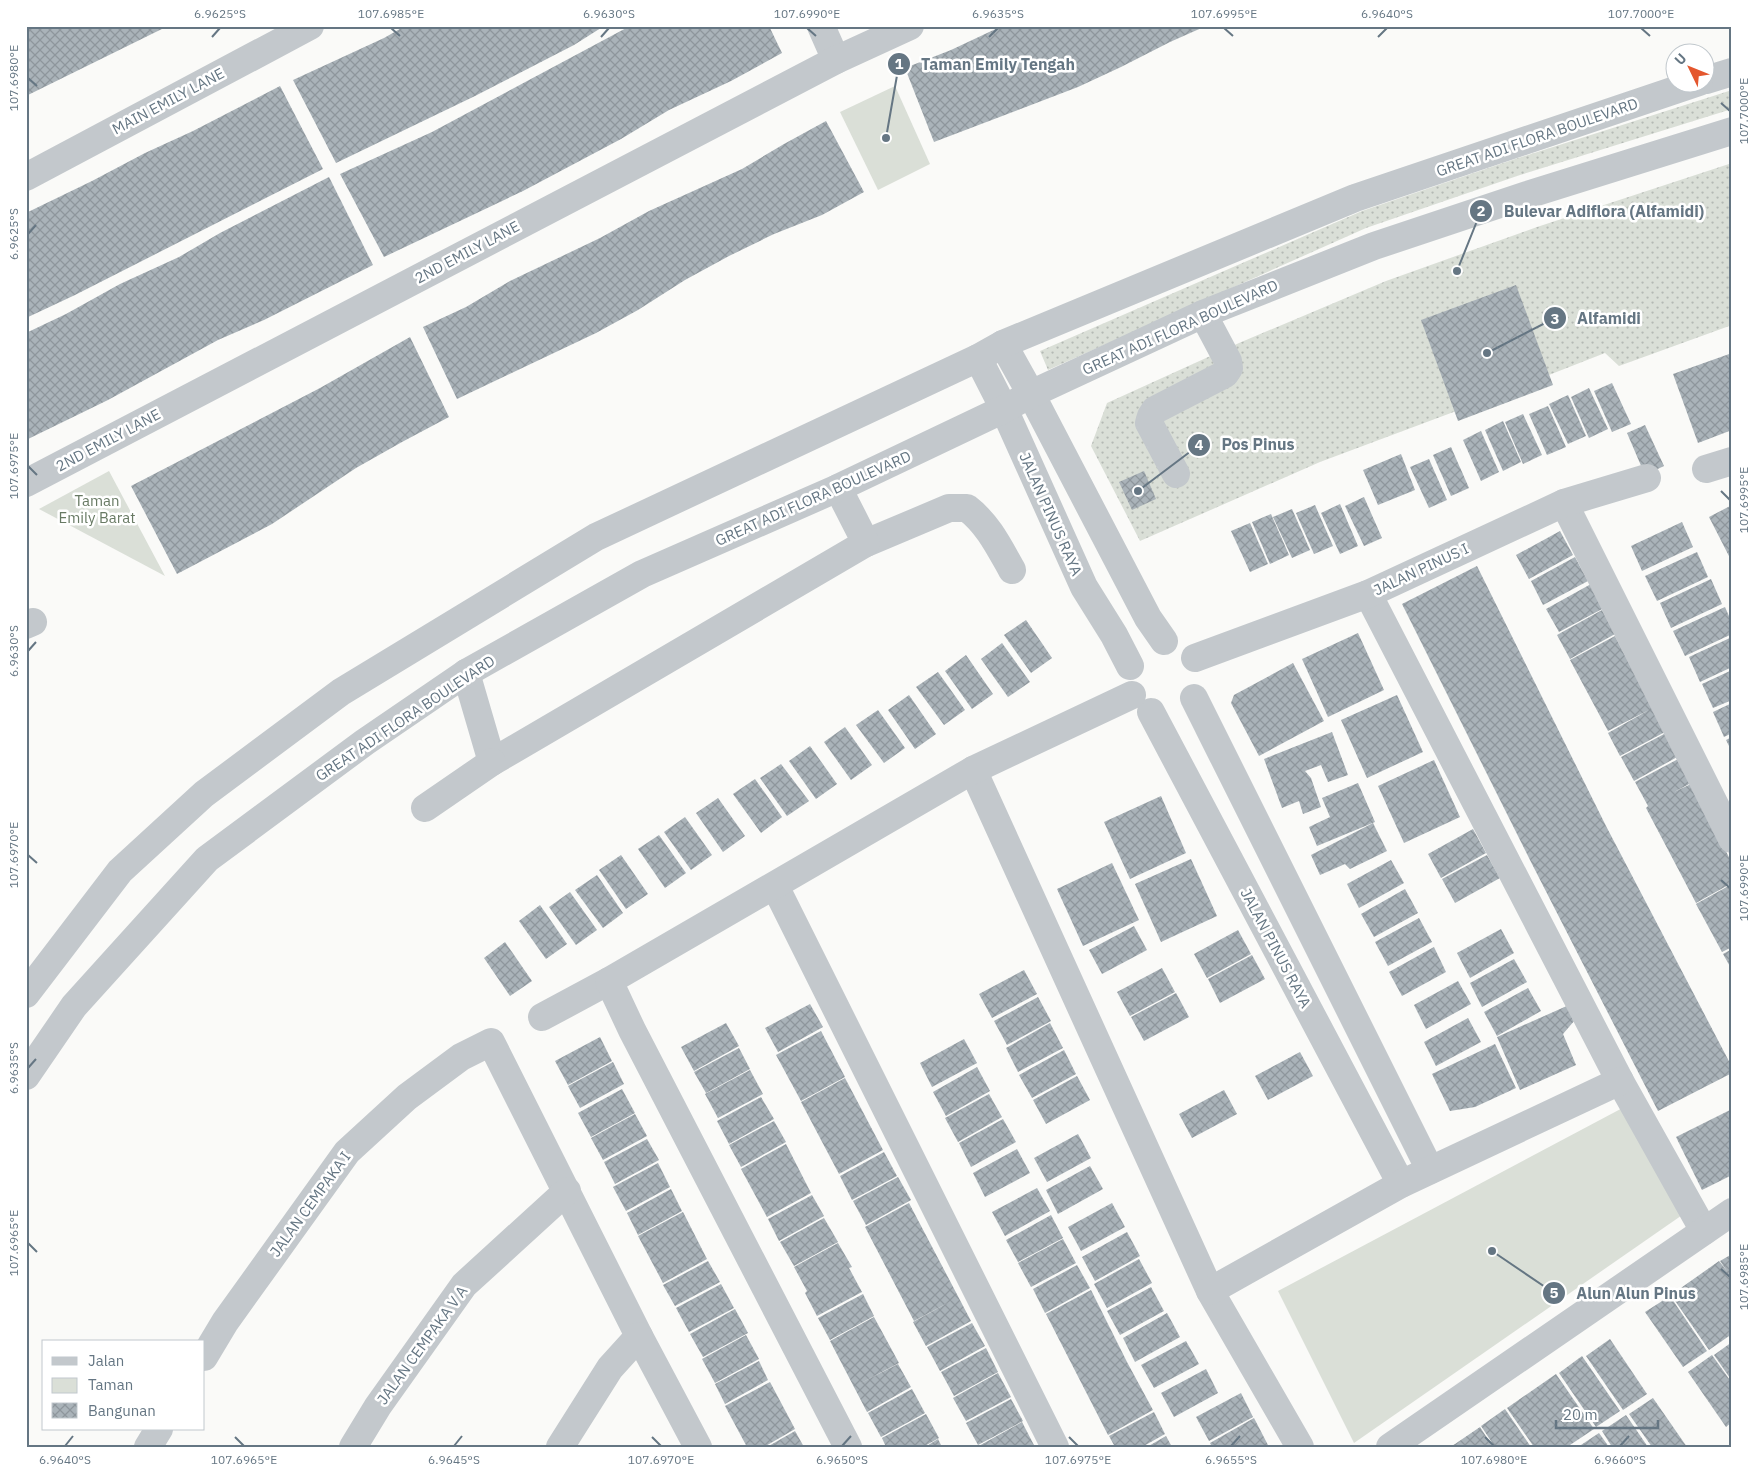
<svg xmlns="http://www.w3.org/2000/svg" width="1758" height="1473" font-family="'IBM Plex Sans',sans-serif">
<style>
.grass{fill:url(#grass-dots)}
.park{fill:#dadfd7}
.building{fill:url(#building-cross-hatch)}
.lines{fill:none;stroke-linecap:round;stroke-linejoin:round}
.minor{stroke:#c3c8cc;stroke-width:28}
.ticks{fill:none;stroke:#657683;stroke-width:2}
.labels{text-anchor:middle;dominant-baseline:central;stroke-width:5;stroke-linejoin:round;paint-order:stroke}
.street-label{font-size:15px;fill:#657683;stroke:#fff}
.park-label{font-size:15px;fill:#687a64;stroke:#fff}
.leader{fill:none;stroke:#657683;stroke-width:2}
.callout-dot{fill:#657683;stroke:#fff;stroke-width:2}
.mark-label{font-size:15px;text-anchor:middle;font-weight:bold;fill:#fff}
.callout-label{font-size:16px;text-anchor:middle;font-weight:bold;fill:#657683;stroke:#fff;stroke-width:5;stroke-linejoin:round;paint-order:stroke}
.neatline{fill:none;stroke:#657683;stroke-width:2}
.ticks-label{font-size:12px;text-anchor:middle;fill:#657683}
</style>
<defs>
<pattern id="grass-dots" width="8" height="8" patternUnits="userSpaceOnUse" patternTransform="scale(1.25)"><rect width="8" height="8" fill="#dadfd7"/><path d="M2 2h.1M6 6h.1" fill="none" stroke="#b4b9b4" stroke-width="1.8" stroke-linecap="round"/></pattern>
<pattern id="building-cross-hatch" width="8" height="8" patternUnits="userSpaceOnUse" patternTransform="scale(1.25)"><rect width="8" height="8" fill="#aab3b9"/><path d="M0 0l8 8M0 8l8-8" fill="none" stroke="#8e969c"/></pattern>
</defs>
<rect width="100%" height="100%" fill="#fafaf8"/>
<g class="grass">
<polygon points="1732,90 1732,109 1520,175 1366,228 1048,370 1040,351 1362,211 1515,159"/>
<polygon points="1732,163 1732,325 1619,366 1605,353 1483,401 1320,462 1140,541 1091,446 1107,403 1239,343 1386,281 1537,227"/>
</g>
<g class="park">
<polygon points="895,86 930,164 878,190 840,112"/>
<polygon points="109,471 165,576 39,509"/>
<polygon points="1630,1104 1688,1211 1354,1443 1278,1291"/>
</g>
<g class="building">
<polygon points="26,26 168,26 26,96"/>
<polygon points="405,26 604,26 574,45 475,96 336,163 293,80 384,38"/>
<polygon points="630,26 769,26 782,53 731,81 669,110 621,139 523,191 384,257 340,174 432,132"/>
<polygon points="1002,26 1206,26 1170,42 1121,67 1078,87 934,142 905,68 951,50"/>
<polygon points="280,86 323,169 75,295 26,318 26,213 92,181 145,153 193,131"/>
<polygon points="826,121 864,192 822,215 774,234 729,256 685,280 638,310 596,333 457,399 423,327 466,307 510,281 600,238 649,211 742,169 784,144"/>
<polygon points="329,177 373,265 264,320 218,340 108,400 26,440 26,333 66,314 120,284 179,257 220,233"/>
<polygon points="1516,285 1553,385 1458,421 1421,320"/>
<polygon points="410,337 449,417 402,442 356,468 272,524 177,574 131,486 320,388"/>
<polygon points="1732,353 1732,430 1698,443 1673,374"/>
<polygon points="1612,383 1631,424 1612,432 1594,391"/>
<polygon points="1589,388 1608,429 1589,438 1571,397"/>
<polygon points="1568,395 1586,436 1568,444 1549,404"/>
<polygon points="1548,406 1566,447 1547,455 1529,414"/>
<polygon points="1523,414 1542,455 1523,464 1505,422"/>
<polygon points="1503,421 1521,462 1503,471 1485,430"/>
<polygon points="1645,425 1664,466 1645,475 1627,433"/>
<polygon points="1481,431 1499,472 1481,481 1463,440"/>
<polygon points="1451,447 1469,488 1451,496 1433,455"/>
<polygon points="1401,454 1415,490 1378,505 1363,470"/>
<polygon points="1429,459 1447,500 1429,508 1410,467"/>
<polygon points="1144,471 1156,499 1132,510 1119,482"/>
<polygon points="1364,497 1382,538 1364,546 1345,506"/>
<polygon points="1340,504 1358,546 1340,554 1321,513"/>
<polygon points="1315,505 1333,546 1314,554 1296,513"/>
<polygon points="1732,505 1732,562 1709,517"/>
<polygon points="1292,509 1310,550 1292,558 1273,517"/>
<polygon points="1271,514 1289,555 1270,564 1252,522"/>
<polygon points="1682,522 1693,547 1642,571 1631,546"/>
<polygon points="1250,523 1268,564 1250,572 1231,531"/>
<polygon points="1560,531 1573,555 1529,579 1516,555"/>
<polygon points="1697,552 1708,577 1657,601 1645,576"/>
<polygon points="1575,557 1588,581 1543,605 1531,581"/>
<polygon points="1477,566 1606,826 1732,1067 1732,1073 1658,1111 1532,864 1402,604"/>
<polygon points="1711,579 1722,604 1671,628 1660,603"/>
<polygon points="1591,584 1604,608 1559,632 1546,609"/>
<polygon points="1725,607 1732,623 1732,634 1685,656 1673,631"/>
<polygon points="1602,610 1615,634 1570,659 1557,635"/>
<polygon points="1026,620 1052,658 1031,673 1004,635"/>
<polygon points="1358,633 1384,690 1328,717 1302,659"/>
<polygon points="1615,636 1665,732 1620,756 1608,733 1649,710 1608,731 1570,660"/>
<polygon points="1732,637 1732,667 1700,682 1689,657"/>
<polygon points="1002,643 1030,682 1008,697 981,659"/>
<polygon points="966,655 993,694 972,709 945,671"/>
<polygon points="1293,663 1324,721 1259,756 1231,703 1234,695"/>
<polygon points="1732,670 1732,700 1713,708 1702,684"/>
<polygon points="938,672 965,710 944,725 916,687"/>
<polygon points="909,695 936,734 915,749 888,710"/>
<polygon points="1397,695 1423,752 1367,778 1341,720"/>
<polygon points="1732,703 1732,733 1724,737 1713,712"/>
<polygon points="878,710 905,748 884,763 856,725"/>
<polygon points="845,727 872,765 851,780 824,742"/>
<polygon points="1332,732 1348,775 1328,782 1321,765 1305,771 1311,778 1321,807 1303,814 1299,801 1282,808 1264,759"/>
<polygon points="1666,733 1679,756 1634,781 1621,757"/>
<polygon points="1732,737 1732,752 1726,740"/>
<polygon points="810,746 837,784 816,799 789,761"/>
<polygon points="1680,758 1693,782 1674,792 1691,784 1732,863 1732,883 1696,903 1646,808 1648,806 1635,782"/>
<polygon points="1434,760 1460,817 1404,843 1378,786"/>
<polygon points="781,764 809,801 787,816 760,778"/>
<polygon points="755,779 782,817 761,833 733,794"/>
<polygon points="1358,783 1375,822 1317,846 1309,827 1330,817 1322,798"/>
<polygon points="1161,796 1186,853 1130,879 1104,822"/>
<polygon points="718,798 745,836 723,852 696,813"/>
<polygon points="685,817 712,855 691,870 664,832"/>
<polygon points="1373,823 1387,851 1350,869 1345,864 1320,875 1311,855"/>
<polygon points="1473,829 1486,853 1441,878 1428,854"/>
<polygon points="659,835 686,873 665,888 638,849"/>
<polygon points="621,855 648,894 626,909 599,870"/>
<polygon points="1487,855 1500,878 1455,903 1442,879"/>
<polygon points="1191,859 1217,916 1161,942 1135,884"/>
<polygon points="1391,860 1404,883 1359,908 1347,884"/>
<polygon points="1112,863 1139,920 1083,946 1057,889"/>
<polygon points="597,875 623,913 603,928 575,890"/>
<polygon points="1732,884 1732,947 1722,952 1696,904"/>
<polygon points="1405,889 1418,913 1374,937 1361,914"/>
<polygon points="570,892 597,930 576,945 549,907"/>
<polygon points="540,905 567,944 546,959 519,921"/>
<polygon points="1419,918 1432,942 1388,966 1375,942"/>
<polygon points="1134,926 1147,950 1102,974 1089,950"/>
<polygon points="1501,929 1514,953 1470,978 1457,953"/>
<polygon points="1238,930 1251,954 1207,978 1194,954"/>
<polygon points="505,942 532,981 510,996 484,958"/>
<polygon points="1434,947 1446,972 1402,996 1389,972"/>
<polygon points="1732,949 1732,970 1723,954"/>
<polygon points="1252,955 1265,979 1220,1003 1208,979"/>
<polygon points="1514,959 1527,982 1482,1007 1470,983"/>
<polygon points="1162,968 1175,992 1130,1016 1117,992"/>
<polygon points="1024,970 1037,994 992,1018 979,994"/>
<polygon points="1458,981 1471,1004 1426,1029 1414,1005"/>
<polygon points="1528,988 1541,1011 1497,1036 1484,1012"/>
<polygon points="1176,993 1189,1017 1144,1041 1131,1017"/>
<polygon points="1038,997 1051,1021 1007,1045 994,1021"/>
<polygon points="810,1004 823,1027 778,1052 765,1028"/>
<polygon points="1569,1005 1575,1020 1563,1034 1576,1065 1520,1090 1497,1037"/>
<polygon points="1468,1018 1481,1042 1436,1066 1424,1042"/>
<polygon points="726,1023 739,1046 694,1071 681,1047"/>
<polygon points="1050,1023 1063,1048 1018,1072 1006,1048"/>
<polygon points="821,1031 845,1077 801,1101 776,1055"/>
<polygon points="600,1037 612,1061 568,1085 555,1061"/>
<polygon points="964,1039 977,1063 932,1087 920,1063"/>
<polygon points="1495,1044 1516,1088 1475,1107 1450,1111 1432,1074"/>
<polygon points="739,1048 750,1069 706,1093 694,1072"/>
<polygon points="1064,1050 1076,1074 1032,1098 1019,1075"/>
<polygon points="1300,1052 1313,1076 1268,1100 1255,1076"/>
<polygon points="613,1062 624,1084 580,1108 568,1086"/>
<polygon points="977,1067 990,1091 946,1116 933,1092"/>
<polygon points="750,1070 763,1094 718,1118 705,1094"/>
<polygon points="1077,1076 1090,1100 1046,1124 1033,1100"/>
<polygon points="845,1078 883,1150 839,1174 801,1102"/>
<polygon points="622,1089 635,1113 591,1137 578,1113"/>
<polygon points="1224,1090 1237,1114 1192,1138 1179,1114"/>
<polygon points="989,1094 1002,1117 958,1142 945,1118"/>
<polygon points="761,1097 774,1119 729,1144 717,1121"/>
<polygon points="1732,1109 1732,1175 1702,1190 1676,1137"/>
<polygon points="635,1114 647,1136 603,1160 591,1138"/>
<polygon points="1003,1119 1016,1142 971,1167 959,1143"/>
<polygon points="774,1121 786,1142 741,1167 729,1145"/>
<polygon points="1078,1134 1091,1158 1047,1182 1034,1158"/>
<polygon points="647,1139 659,1160 615,1184 604,1162"/>
<polygon points="786,1144 811,1193 767,1217 741,1169"/>
<polygon points="1017,1149 1030,1173 985,1197 973,1173"/>
<polygon points="884,1152 897,1176 852,1200 840,1176"/>
<polygon points="658,1163 670,1187 626,1211 613,1187"/>
<polygon points="1090,1166 1103,1189 1058,1214 1046,1190"/>
<polygon points="898,1177 911,1200 866,1225 853,1201"/>
<polygon points="1037,1188 1050,1211 1005,1236 992,1212"/>
<polygon points="671,1189 682,1211 638,1235 627,1213"/>
<polygon points="812,1195 824,1216 779,1241 768,1219"/>
<polygon points="909,1203 971,1321 926,1346 913,1322 955,1299 914,1321 865,1227"/>
<polygon points="1112,1203 1125,1227 1081,1251 1068,1227"/>
<polygon points="683,1212 707,1259 663,1283 638,1236"/>
<polygon points="1051,1215 1063,1238 1018,1262 1006,1240"/>
<polygon points="824,1218 838,1242 794,1266 780,1242"/>
<polygon points="1127,1232 1140,1256 1095,1281 1082,1257"/>
<polygon points="1063,1239 1076,1263 1031,1287 1018,1263"/>
<polygon points="838,1243 852,1267 849,1268 862,1292 817,1316 805,1293 807,1291 794,1267"/>
<polygon points="1732,1254 1732,1334 1709,1350 1671,1295 1719,1261 1727,1271 1720,1261"/>
<polygon points="1139,1259 1152,1283 1107,1308 1094,1284"/>
<polygon points="708,1261 720,1282 675,1306 663,1285"/>
<polygon points="1077,1265 1090,1288 1045,1313 1033,1289"/>
<polygon points="721,1284 734,1308 689,1332 676,1308"/>
<polygon points="1151,1287 1164,1311 1120,1335 1107,1311"/>
<polygon points="1091,1290 1127,1362 1153,1410 1108,1435 1046,1314"/>
<polygon points="863,1294 874,1316 830,1340 818,1318"/>
<polygon points="1670,1296 1707,1351 1683,1367 1645,1312"/>
<polygon points="735,1309 748,1333 703,1357 690,1334"/>
<polygon points="1167,1313 1180,1337 1135,1362 1123,1338"/>
<polygon points="874,1317 899,1363 857,1385 898,1364 911,1387 867,1412 830,1341"/>
<polygon points="972,1323 985,1346 940,1371 927,1347"/>
<polygon points="746,1335 759,1359 715,1383 702,1359"/>
<polygon points="1610,1339 1647,1394 1623,1410 1586,1356"/>
<polygon points="1186,1341 1199,1364 1154,1388 1141,1365"/>
<polygon points="1732,1342 1732,1381 1714,1355"/>
<polygon points="986,1348 998,1372 954,1396 941,1372"/>
<polygon points="1712,1355 1732,1383 1732,1422 1726,1427 1688,1372"/>
<polygon points="1582,1356 1620,1411 1596,1427 1559,1373"/>
<polygon points="759,1361 768,1380 725,1404 715,1384"/>
<polygon points="1206,1369 1218,1393 1174,1417 1161,1393"/>
<polygon points="998,1373 1011,1397 966,1421 953,1398"/>
<polygon points="1556,1374 1594,1429 1567,1447 1534,1447 1507,1408"/>
<polygon points="770,1382 795,1429 764,1447 747,1447 725,1406"/>
<polygon points="912,1389 925,1413 881,1437 868,1413"/>
<polygon points="1241,1393 1253,1417 1209,1441 1196,1417"/>
<polygon points="1653,1398 1687,1447 1652,1447 1629,1414"/>
<polygon points="1011,1399 1023,1421 978,1445 966,1423"/>
<polygon points="1505,1409 1531,1447 1495,1447 1481,1426"/>
<polygon points="1154,1412 1165,1434 1142,1447 1115,1447 1109,1436"/>
<polygon points="926,1414 939,1438 923,1447 886,1447 882,1438"/>
<polygon points="1626,1415 1648,1447 1612,1447 1602,1431"/>
<polygon points="1254,1418 1269,1447 1212,1447 1210,1443"/>
<polygon points="1022,1422 1035,1447 977,1447"/>
<polygon points="1480,1427 1493,1447 1450,1447 1455,1444"/>
<polygon points="795,1431 804,1447 767,1447"/>
<polygon points="1599,1433 1609,1447 1578,1447"/>
<polygon points="1166,1436 1172,1447 1147,1447"/>
<polygon points="938,1439 942,1447 925,1447"/>
</g>
<g class="lines">
<g class="minor">
<polyline points="821,26 836,60"/>
<polyline points="1706,80 1732,72"/>
<polyline points="26,177 310,26"/>
<polyline points="1003,344 1031,394 1148,618 1164,641"/>
<polyline points="978,358 1004,409 1084,587 1114,635 1130,666"/>
<polyline points="1706,469 1732,461"/>
<polyline points="1176,474 1149,423 1151,416 1155,410 1225,374 1229,368 1228,361 1203,314"/>
<polyline points="26,483 836,60 910,26"/>
<polyline points="1564,503 1732,839"/>
<path d="M866,543L949,508H967C988,524 999,547 1012,570"/>
<polyline points="1368,594 1620,1081 1704,1231"/>
<polyline points="26,625 33,622"/>
<polyline points="1195,658 1368,594 1564,503 1647,478"/>
<polyline points="466,673 492,762 866,543 838,488"/>
<polyline points="1194,698 1430,1170"/>
<polyline points="1151,712 1401,1184"/>
<polyline points="973,770 1210,1291 1300,1447"/>
<polyline points="425,808 492,762"/>
<polyline points="775,886 1055,1447"/>
<polyline points="26,994 120,871 204,794 341,692 596,537 978,358 1003,344 1355,198 1699,82"/>
<polyline points="542,1017 609,981"/>
<polyline points="26,1076 74,1006 207,859 365,742 466,673 642,574 838,488 1004,409 1031,394 1203,314 1374,246 1527,195 1732,131"/>
<polyline points="1210,1291 1401,1184 1620,1081"/>
<polyline points="204,1357 225,1322 347,1152 407,1097 461,1057 491,1042 639,1336 698,1447"/>
<polyline points="148,1447 159,1429"/>
<polyline points="353,1447 378,1406 464,1285 567,1191"/>
<polyline points="560,1447 610,1368 639,1336"/>
<polyline points="848,1447 632,1030 609,981 973,770 1132,695"/>
<polyline points="1390,1447 1732,1212"/>
</g>
</g>
<path class="ticks" d="M391,28L400,36M807,28L816,36M1224,28L1233,36M1641,28L1650,36M212,37L220,28M601,37L609,28M989,37L998,28M1378,37L1387,28M28,78L37,86M1721,103L1730,111M28,234L36,225M28,466L37,475M1721,491L1730,500M28,651L36,642M28,855L37,863M1721,880L1730,888M28,1068L36,1059M28,1243L37,1252M1721,1269L1730,1277M235,1437L244,1446M652,1437L661,1446M1069,1437L1078,1446M1485,1437L1494,1446M65,1446L73,1436M454,1446L462,1436M842,1446L851,1436M1231,1446L1240,1436M1620,1446L1629,1436"/>
<g class="labels">
<g class="street-label">
<text transform="translate(168 101) rotate(-28)">MAIN EMILY LANE</text>
<text transform="translate(1537 137) rotate(-19)">GREAT ADI FLORA BOULEVARD</text>
<text transform="translate(467 252) rotate(-28)">2ND EMILY LANE</text>
<text transform="translate(1180 327) rotate(-24)">GREAT ADI FLORA BOULEVARD</text>
<text transform="translate(108 440) rotate(-28)">2ND EMILY LANE</text>
<text transform="translate(813 498) rotate(-24)">GREAT ADI FLORA BOULEVARD</text>
<text transform="translate(1051 514) rotate(66)">JALAN PINUS RAYA</text>
<text transform="translate(1421 569) rotate(-25)">JALAN PINUS I</text>
<text transform="translate(405 718) rotate(-34)">GREAT ADI FLORA BOULEVARD</text>
<text transform="translate(1276 948) rotate(62)">JALAN PINUS RAYA</text>
<text transform="translate(310 1204) rotate(-54)">JALAN CEMPAKA I</text>
<text transform="translate(422 1345) rotate(-54)">JALAN CEMPAKA V A</text>
</g>
<g class="park-label">
<text x="97" y="500">Taman<tspan x="97" dy="17">Emily Barat</tspan></text>
</g>
</g>
<path class="leader" d="M886 138L899 64M1457 271L1481 211M1487 353L1555 318M1138 491L1199 445M1492 1251L1554 1293"/>
<g class="callout-dot">
<circle cx="886" cy="138" r="5"/>
<circle cx="1457" cy="271" r="5"/>
<circle cx="1487" cy="353" r="5"/>
<circle cx="1138" cy="491" r="5"/>
<circle cx="1492" cy="1251" r="5"/>
<circle cx="899" cy="64" r="12"/>
<circle cx="1481" cy="211" r="12"/>
<circle cx="1555" cy="318" r="12"/>
<circle cx="1199" cy="445" r="12"/>
<circle cx="1554" cy="1293" r="12"/>
</g>
<g class="mark-label">
<text x="899" y="69">1</text>
<text x="1481" y="216">2</text>
<text x="1555" y="324">3</text>
<text x="1199" y="450">4</text>
<text x="1554" y="1298">5</text>
</g>
<g class="callout-label">
<text x="998" y="70">Taman Emily Tengah</text>
<text x="1604" y="217">Bulevar Adiflora (Alfamidi)</text>
<text x="1609" y="324">Alfamidi</text>
<text x="1258" y="450">Pos Pinus</text>
<text x="1636" y="1299">Alun Alun Pinus</text>
</g>
<rect width="1758" height="1473" fill="none" stroke="#ffffff" stroke-width="55"/>
<rect x="42" y="1340" width="162" height="90" fill="#ffffff" stroke="#c1c8cd"/>
<rect x="52" y="1357" width="25" height="8" fill="#c3c8cc" stroke="#c1c8cd"/>
<text x="88" y="1366" font-size="15" fill="#657683">Jalan</text>
<rect x="52" y="1378" width="25" height="15" fill="#dadfd7" stroke="#c1c8cd"/>
<text x="88" y="1390" font-size="15" fill="#657683">Taman</text>
<rect x="52" y="1403" width="25" height="15" fill="url(#building-cross-hatch)" stroke="#c1c8cd"/>
<text x="88" y="1416" font-size="15" fill="#657683">Bangunan</text>
<g transform="translate(1690 68) rotate(313)"><circle r="24" fill="#ffffff" stroke="#c1c8cd"/>
<path d="M0-4L9 19L0 12L-9 19Z" fill="#e4572e"/>
<text y="-8" font-size="14" font-weight="bold" text-anchor="middle" fill="#657683">U</text>
</g>
<path d="M1556 1420v8h102v-8" fill="none" stroke="#657683" stroke-width="2.5"/>
<text x="1563" y="1420" font-size="15" fill="#657683" stroke="#ffffff" stroke-width="4" paint-order="stroke">20 m</text>
<rect x="28" y="28" width="1702" height="1418" class="neatline"/>
<g class="ticks-label">
<text x="220" y="18">6.9625°S</text>
<text x="391" y="18">107.6985°E</text>
<text x="609" y="18">6.9630°S</text>
<text x="807" y="18">107.6990°E</text>
<text x="998" y="18">6.9635°S</text>
<text x="1224" y="18">107.6995°E</text>
<text x="1387" y="18">6.9640°S</text>
<text x="1641" y="18">107.7000°E</text>
<text transform="translate(14 78) rotate(-90)" y="4">107.6980°E</text>
<text transform="translate(1744 111) rotate(-90)" y="4">107.7000°E</text>
<text transform="translate(14 234) rotate(-90)" y="4">6.9625°S</text>
<text transform="translate(14 466) rotate(-90)" y="4">107.6975°E</text>
<text transform="translate(1744 500) rotate(-90)" y="4">107.6995°E</text>
<text transform="translate(14 651) rotate(-90)" y="4">6.9630°S</text>
<text transform="translate(14 855) rotate(-90)" y="4">107.6970°E</text>
<text transform="translate(1744 888) rotate(-90)" y="4">107.6990°E</text>
<text transform="translate(14 1068) rotate(-90)" y="4">6.9635°S</text>
<text transform="translate(14 1243) rotate(-90)" y="4">107.6965°E</text>
<text transform="translate(1744 1277) rotate(-90)" y="4">107.6985°E</text>
<text x="65" y="1464">6.9640°S</text>
<text x="244" y="1464">107.6965°E</text>
<text x="454" y="1464">6.9645°S</text>
<text x="661" y="1464">107.6970°E</text>
<text x="842" y="1464">6.9650°S</text>
<text x="1078" y="1464">107.6975°E</text>
<text x="1231" y="1464">6.9655°S</text>
<text x="1494" y="1464">107.6980°E</text>
<text x="1620" y="1464">6.9660°S</text>
</g>
</svg>
